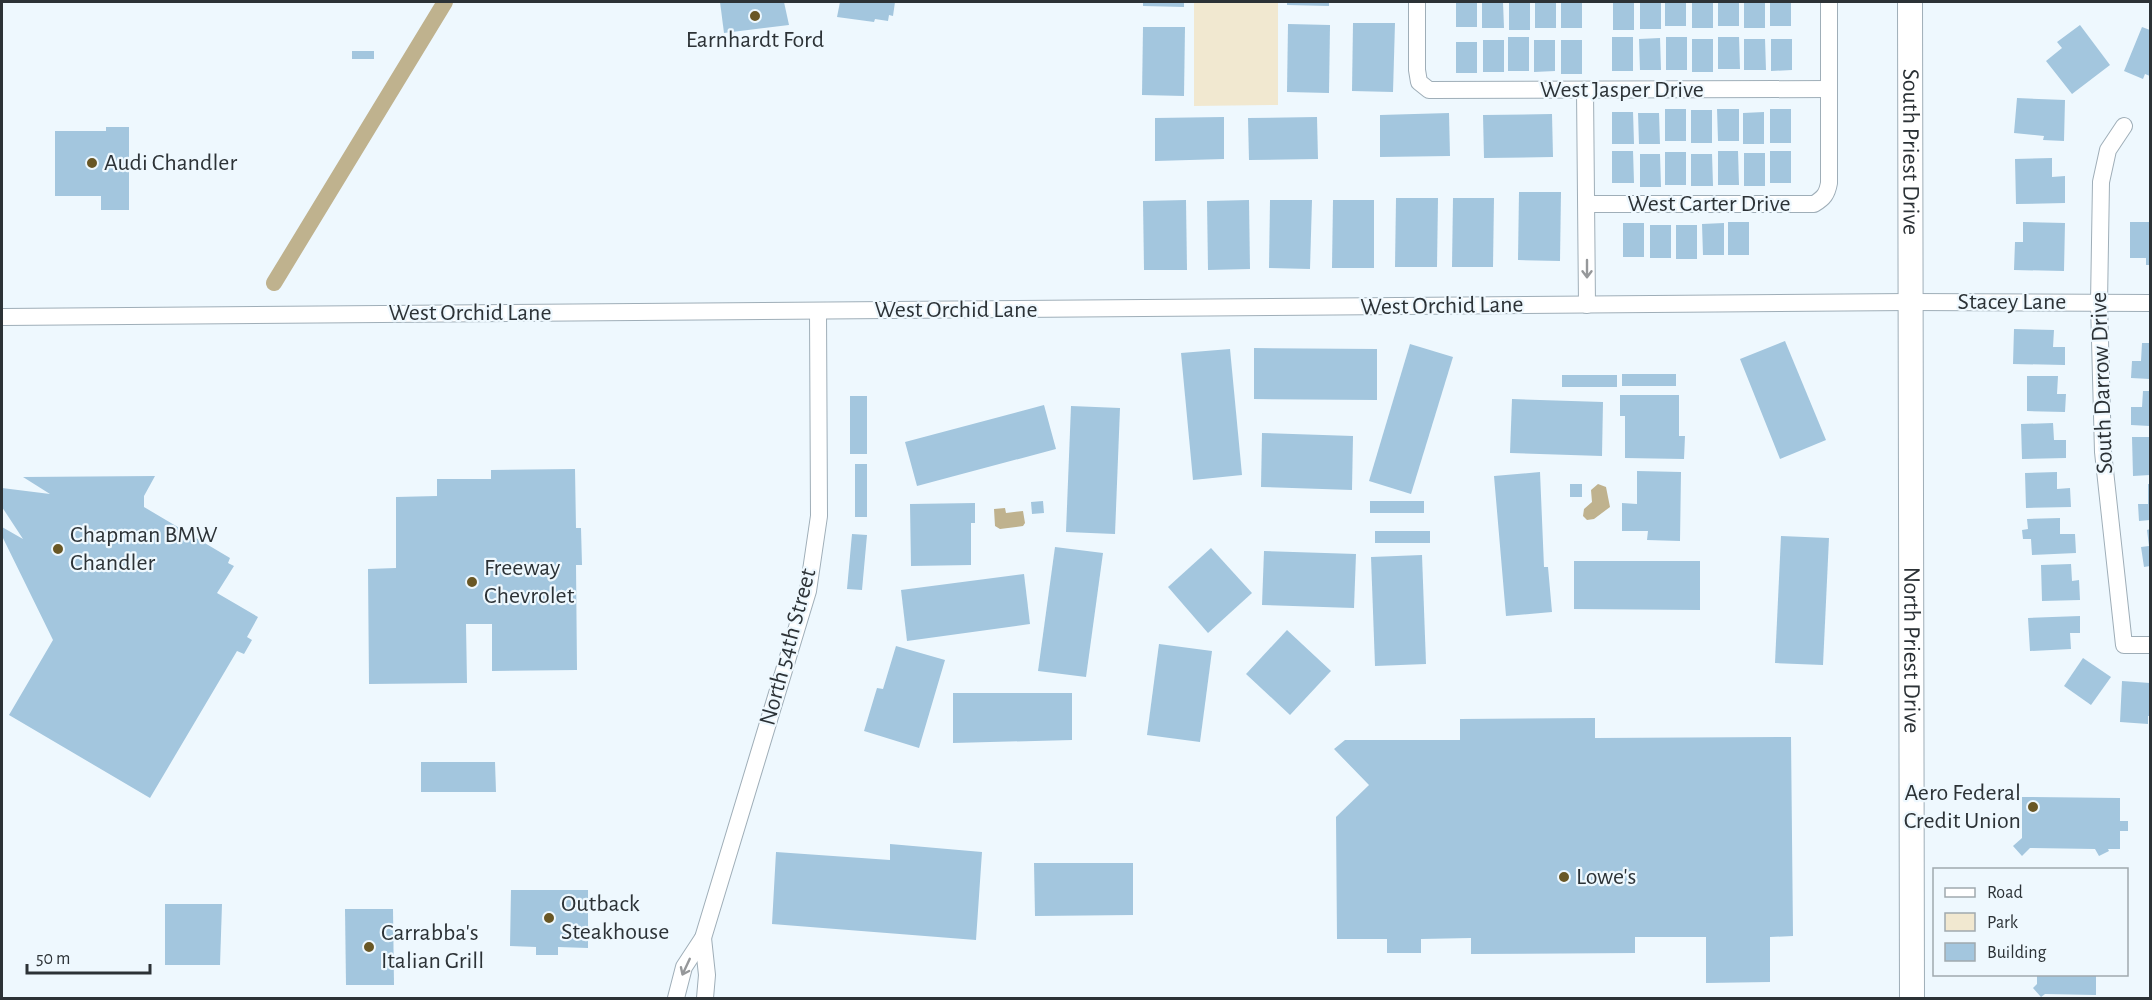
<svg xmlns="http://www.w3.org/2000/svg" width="2152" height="1000" font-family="'Alegreya Sans',sans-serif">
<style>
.green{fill:#f1e8d0}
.water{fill:#bfb28e}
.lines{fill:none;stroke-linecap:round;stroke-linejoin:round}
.canal{stroke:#bfb28e;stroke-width:16}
.building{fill:#a3c6de}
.minor-casing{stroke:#9faeb8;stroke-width:18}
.secondary-casing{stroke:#9faeb8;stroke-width:26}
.minor{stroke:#fff;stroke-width:16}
.secondary{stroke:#fff;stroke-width:24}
.oneway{stroke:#96989a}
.poi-dot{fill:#695725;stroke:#eef8fe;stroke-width:2}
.labels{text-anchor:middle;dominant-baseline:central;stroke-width:4.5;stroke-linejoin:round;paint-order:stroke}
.poi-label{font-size:24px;fill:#2c3236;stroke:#eef8fe;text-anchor:start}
.street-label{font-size:24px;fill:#2c3236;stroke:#eef8fe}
</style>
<rect width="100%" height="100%" fill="#eef8fe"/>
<polygon class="green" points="1194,2 1278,2 1278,105 1194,106"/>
<g class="water">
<polygon points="1598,484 1606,487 1610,507 1594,519 1587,520 1583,516 1584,509 1592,502 1591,490"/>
<polygon points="1005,508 1006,513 1023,511 1025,523 1023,526 1000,529 995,526 994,509"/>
</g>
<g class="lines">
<polyline class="canal" points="274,283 445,2"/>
</g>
<g class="building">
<polygon points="720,2 784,2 789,25 724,33"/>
<polygon points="840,2 895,2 893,16 889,15 888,21 875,19 874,22 837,17"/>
<polygon points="1143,2 1184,2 1184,7 1143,6"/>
<polygon points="1287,2 1329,2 1329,6 1287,5"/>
<rect x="1456" y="2" width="21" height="25"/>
<polygon points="1482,2 1503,2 1504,28 1482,28"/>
<rect x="1509" y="2" width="21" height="28"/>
<rect x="1535" y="2" width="21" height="26"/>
<rect x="1561" y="2" width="21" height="26"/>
<rect x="1613" y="2" width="21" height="28"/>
<rect x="1640" y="2" width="21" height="27"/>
<rect x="1665" y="2" width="21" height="24"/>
<rect x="1692" y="2" width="21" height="26"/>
<rect x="1718" y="2" width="21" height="24"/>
<rect x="1744" y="2" width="21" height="26"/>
<rect x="1770" y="2" width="21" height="24"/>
<polygon points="1353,23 1395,23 1393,92 1352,91"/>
<polygon points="1288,24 1330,25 1329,93 1287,92"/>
<polygon points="2080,25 2110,65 2072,94 2046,61 2062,48 2057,42"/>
<polygon points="1143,27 1185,27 1184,96 1142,95"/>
<polygon points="2142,27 2150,30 2150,76 2145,74 2143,79 2124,71"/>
<rect x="1508" y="37" width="21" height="34"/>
<rect x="1612" y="37" width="21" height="34"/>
<rect x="1666" y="37" width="21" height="33"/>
<polygon points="1718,37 1739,37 1740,69 1718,69"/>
<polygon points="1660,38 1661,70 1640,70 1639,39"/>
<rect x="1692" y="39" width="21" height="33"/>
<polygon points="1744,39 1765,39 1766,70 1744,70"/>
<polygon points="1771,39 1792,39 1792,70 1771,71"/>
<rect x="1483" y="40" width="21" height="32"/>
<polygon points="1534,40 1555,40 1555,71 1534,72"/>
<rect x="1561" y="40" width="21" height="34"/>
<rect x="1456" y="42" width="21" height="31"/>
<rect x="352" y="51" width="22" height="8"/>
<polygon points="2017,98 2065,100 2064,141 2043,140 2044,136 2014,133"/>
<rect x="1665" y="109" width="21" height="32"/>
<polygon points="1717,109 1739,109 1739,141 1718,141"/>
<rect x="1770" y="109" width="21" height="34"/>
<rect x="1691" y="110" width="21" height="33"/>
<polygon points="1612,112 1633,112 1634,144 1612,144"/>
<polygon points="1764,112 1764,144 1743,144 1743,113"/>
<polygon points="1449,113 1450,156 1380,157 1380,115"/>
<polygon points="1638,113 1659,113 1660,144 1639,144"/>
<polygon points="1552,114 1553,157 1484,158 1483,115"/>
<polygon points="1224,117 1224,159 1155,161 1155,118"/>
<polygon points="1317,117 1318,159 1249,160 1248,118"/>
<polygon points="106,127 129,127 129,210 101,210 101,196 55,196 55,131 106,131"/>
<polygon points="1612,151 1633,151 1634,183 1612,183"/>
<polygon points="1718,151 1738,151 1739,185 1718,185"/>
<rect x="1770" y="151" width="21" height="32"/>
<rect x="1665" y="152" width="21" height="33"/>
<rect x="1744" y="153" width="21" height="33"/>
<polygon points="1640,154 1660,154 1661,187 1640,187"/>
<polygon points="1691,154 1712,154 1713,186 1691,186"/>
<polygon points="2052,158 2052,177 2065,176 2065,203 2016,204 2015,159"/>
<polygon points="1519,192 1561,192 1560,261 1518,260"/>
<polygon points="1396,198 1438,198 1437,267 1395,267"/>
<polygon points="1453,198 1494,198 1493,267 1452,267"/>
<polygon points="1186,200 1187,270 1144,270 1143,201"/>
<polygon points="1249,200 1250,269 1208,270 1207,201"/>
<polygon points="1270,200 1312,200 1310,269 1269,268"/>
<polygon points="1333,200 1374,200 1374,268 1332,268"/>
<rect x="1728" y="222" width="21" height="33"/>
<polygon points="2023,222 2065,223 2064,271 2014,270 2015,242 2023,242"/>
<polygon points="2130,222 2149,222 2150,265 2146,265 2146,258 2130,258"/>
<rect x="1623" y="223" width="21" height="34"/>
<polygon points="1724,223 1724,255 1703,255 1702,224"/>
<rect x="1650" y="225" width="21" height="33"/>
<rect x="1676" y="225" width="21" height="34"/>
<polygon points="2014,329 2054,330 2053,347 2065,347 2065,365 2013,364"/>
<polygon points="1785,341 1826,440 1780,459 1740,359"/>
<polygon points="2142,343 2150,343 2150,379 2131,378 2132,361 2141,361"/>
<polygon points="1410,344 1453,357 1411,494 1369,481"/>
<polygon points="1254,348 1377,349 1377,400 1254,399"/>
<polygon points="1230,349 1242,475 1193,480 1181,353"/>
<rect x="1622" y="374" width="54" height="12"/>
<rect x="1562" y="375" width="55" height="12"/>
<polygon points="2027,376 2058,376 2057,394 2066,394 2065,412 2027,411"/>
<polygon points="2143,391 2150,391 2150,426 2131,425 2131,407 2142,407"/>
<polygon points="1620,395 1679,395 1679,436 1685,436 1684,459 1625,458 1625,416 1620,416"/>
<rect x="850" y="396" width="17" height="58"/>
<polygon points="1512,399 1603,402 1602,456 1510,453"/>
<polygon points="1044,405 1056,449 917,486 905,442"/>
<polygon points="1071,406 1120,408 1115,534 1066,532"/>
<polygon points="2053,423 2054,440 2066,440 2066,458 2022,459 2021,424"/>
<polygon points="1262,433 1353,436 1352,490 1261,487"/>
<polygon points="2132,437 2150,437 2150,475 2133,476"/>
<rect x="855" y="464" width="12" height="53"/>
<polygon points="575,469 576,528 581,528 582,565 576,565 577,670 492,671 492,624 466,624 467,683 369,684 368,569 396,568 396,497 437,496 437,479 491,479 491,470"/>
<polygon points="1637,471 1681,472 1680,541 1647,540 1648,531 1622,531 1622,503 1637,504"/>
<polygon points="1540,472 1544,567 1548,567 1552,612 1506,616 1494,476"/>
<polygon points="2057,472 2057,489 2070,488 2071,507 2026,508 2025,473"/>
<polygon points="155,476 144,496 144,507 230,558 228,563 234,566 217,593 258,617 247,637 252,640 244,654 237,651 150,798 9,715 53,640 2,536 2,527 23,539 2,507 2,488 50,494 23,477"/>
<rect x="1570" y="484" width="12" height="13"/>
<polygon points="2148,484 2150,484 2150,520 2139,521 2138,504 2148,504"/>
<polygon points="1043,501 1044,513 1032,514 1031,502"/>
<rect x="1370" y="501" width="54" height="12"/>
<polygon points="975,503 975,523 971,523 971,565 911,566 910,504"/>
<polygon points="2060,518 2060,534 2075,534 2076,553 2032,555 2031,539 2023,539 2022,530 2028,529 2027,519"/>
<polygon points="2150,529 2150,566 2144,567 2141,547 2149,546 2147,530"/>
<rect x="1375" y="531" width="55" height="12"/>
<polygon points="852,534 867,535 862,590 847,589"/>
<polygon points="1781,536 1829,538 1823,665 1775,663"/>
<polygon points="1055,547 1103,553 1086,677 1038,671"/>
<polygon points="1211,548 1252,593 1208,633 1168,587"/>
<polygon points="1264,551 1356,554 1354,608 1262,605"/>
<polygon points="1422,555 1426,664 1375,666 1371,557"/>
<polygon points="1574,561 1700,561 1700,610 1574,609"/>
<polygon points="2071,564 2072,581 2079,580 2080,600 2042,601 2041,565"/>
<polygon points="1024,574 1030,624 907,641 901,590"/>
<polygon points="2080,616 2080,633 2070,633 2071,649 2030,651 2028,618"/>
<polygon points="1287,630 1331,671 1290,715 1246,674"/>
<polygon points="1159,644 1212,651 1200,742 1147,735"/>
<polygon points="896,646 945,660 919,748 864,731 877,688 883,689"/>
<polygon points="2083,658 2111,677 2091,705 2064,686"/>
<polygon points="2122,681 2150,683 2150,716 2148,716 2148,724 2120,722"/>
<polygon points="953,693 1072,693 1072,740 953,743"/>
<polygon points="1595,718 1595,738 1791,737 1793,936 1770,937 1770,982 1706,983 1706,937 1635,937 1635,953 1471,954 1471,938 1421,939 1421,953 1387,953 1387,939 1337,939 1336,817 1369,785 1334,749 1345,740 1460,740 1460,719"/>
<polygon points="421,762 495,762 496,792 421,792"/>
<polygon points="2022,797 2120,798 2120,821 2128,821 2128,831 2120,831 2120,849 2108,849 2109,851 2099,856 2095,849 2030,848 2022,856 2013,846 2022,838"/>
<polygon points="890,844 982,852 976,940 772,924 776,852 890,860"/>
<polygon points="1034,863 1133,863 1133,915 1035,916"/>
<polygon points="511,890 588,890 588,948 558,947 558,955 536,955 536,947 510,946"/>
<polygon points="165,904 222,904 220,965 165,965"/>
<polygon points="345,909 393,909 394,985 346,985"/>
<polygon points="2037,974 2096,974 2096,995 2045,994 2041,997 2033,988 2037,984"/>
</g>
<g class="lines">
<g class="minor-casing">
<g id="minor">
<polyline points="1417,2 1417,70 1419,82 1429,90 1829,89"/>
<polyline points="1585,90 1587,305"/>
<polyline points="2124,126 2108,150 2101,182 2099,303 2103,452 2124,645 2150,645"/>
<path d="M1587,204H1814C1824,198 1827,194 1829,183V2"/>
<polyline points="2,317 1910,302 2150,303"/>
<polyline points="703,938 707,975 705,998"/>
<polyline points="676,998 684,967 703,938 808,591 819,516 818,311"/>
</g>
</g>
<g class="secondary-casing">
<g id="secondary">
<path id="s1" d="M1910,2L1912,998"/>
</g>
</g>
<use href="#minor" class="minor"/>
<use href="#secondary" class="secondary"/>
</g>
<defs><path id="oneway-shaft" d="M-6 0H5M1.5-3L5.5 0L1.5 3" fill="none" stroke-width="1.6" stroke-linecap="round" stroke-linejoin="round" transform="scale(1.5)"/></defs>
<g class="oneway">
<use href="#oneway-shaft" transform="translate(1587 269) rotate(90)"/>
<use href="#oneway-shaft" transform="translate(686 967) rotate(115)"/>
</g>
<g class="poi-dot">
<circle cx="755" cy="16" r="6"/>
<circle cx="92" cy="163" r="6"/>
<circle cx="58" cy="549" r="6"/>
<circle cx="472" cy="582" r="6"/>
<circle cx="2033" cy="807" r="6"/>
<circle cx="1564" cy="877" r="6"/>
<circle cx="549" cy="918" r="6"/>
<circle cx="369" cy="947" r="6"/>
</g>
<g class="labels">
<g class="poi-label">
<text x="755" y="40" text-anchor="middle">Earnhardt Ford</text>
<text x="104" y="163">Audi Chandler</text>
<text x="70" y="535">Chapman BMW<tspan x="70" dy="28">Chandler</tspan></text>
<text x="484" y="568">Freeway<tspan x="484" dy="28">Chevrolet</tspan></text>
<text x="2021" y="793" text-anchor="end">Aero Federal<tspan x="2021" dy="28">Credit Union</tspan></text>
<text x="1576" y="877">Lowe's</text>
<text x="561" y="904">Outback<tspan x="561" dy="28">Steakhouse</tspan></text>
<text x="381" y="933">Carrabba's<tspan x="381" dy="28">Italian Grill</tspan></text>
</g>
<g class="street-label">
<text x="1622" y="90">West Jasper Drive</text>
<text stroke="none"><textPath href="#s1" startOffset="150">South Priest Drive</textPath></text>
<text x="1709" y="204">West Carter Drive</text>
<text x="2012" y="302">Stacey Lane</text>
<text transform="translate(1442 306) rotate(-1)">West Orchid Lane</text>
<text x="956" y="310">West Orchid Lane</text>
<text x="470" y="313">West Orchid Lane</text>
<text transform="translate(2102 383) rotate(-92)">South Darrow Drive</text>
<text transform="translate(788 647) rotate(-75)">North 54th Street</text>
<text stroke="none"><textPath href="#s1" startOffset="648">North Priest Drive</textPath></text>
</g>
</g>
<rect width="2152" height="1000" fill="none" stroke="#2c3236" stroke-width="6"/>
<rect x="1933" y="868" width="195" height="108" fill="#eef8fe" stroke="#a0a9ae" stroke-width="1.5"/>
<rect x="1945" y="888" width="30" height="9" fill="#ffffff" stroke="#a0a9ae" stroke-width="1.5"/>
<text x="1987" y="898" font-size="18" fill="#2c3236">Road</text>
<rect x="1945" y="913" width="30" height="18" fill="#f1e8d0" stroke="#a0a9ae" stroke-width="1.5"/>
<text x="1987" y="928" font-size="18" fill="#2c3236">Park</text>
<rect x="1945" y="943" width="30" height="18" fill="#a3c6de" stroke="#a0a9ae" stroke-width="1.5"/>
<text x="1987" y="958" font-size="18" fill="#2c3236">Building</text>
<path d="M27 964v9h123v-9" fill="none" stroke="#2c3236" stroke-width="3"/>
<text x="36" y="964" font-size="18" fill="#2c3236" stroke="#eef8fe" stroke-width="4.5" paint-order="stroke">50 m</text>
</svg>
